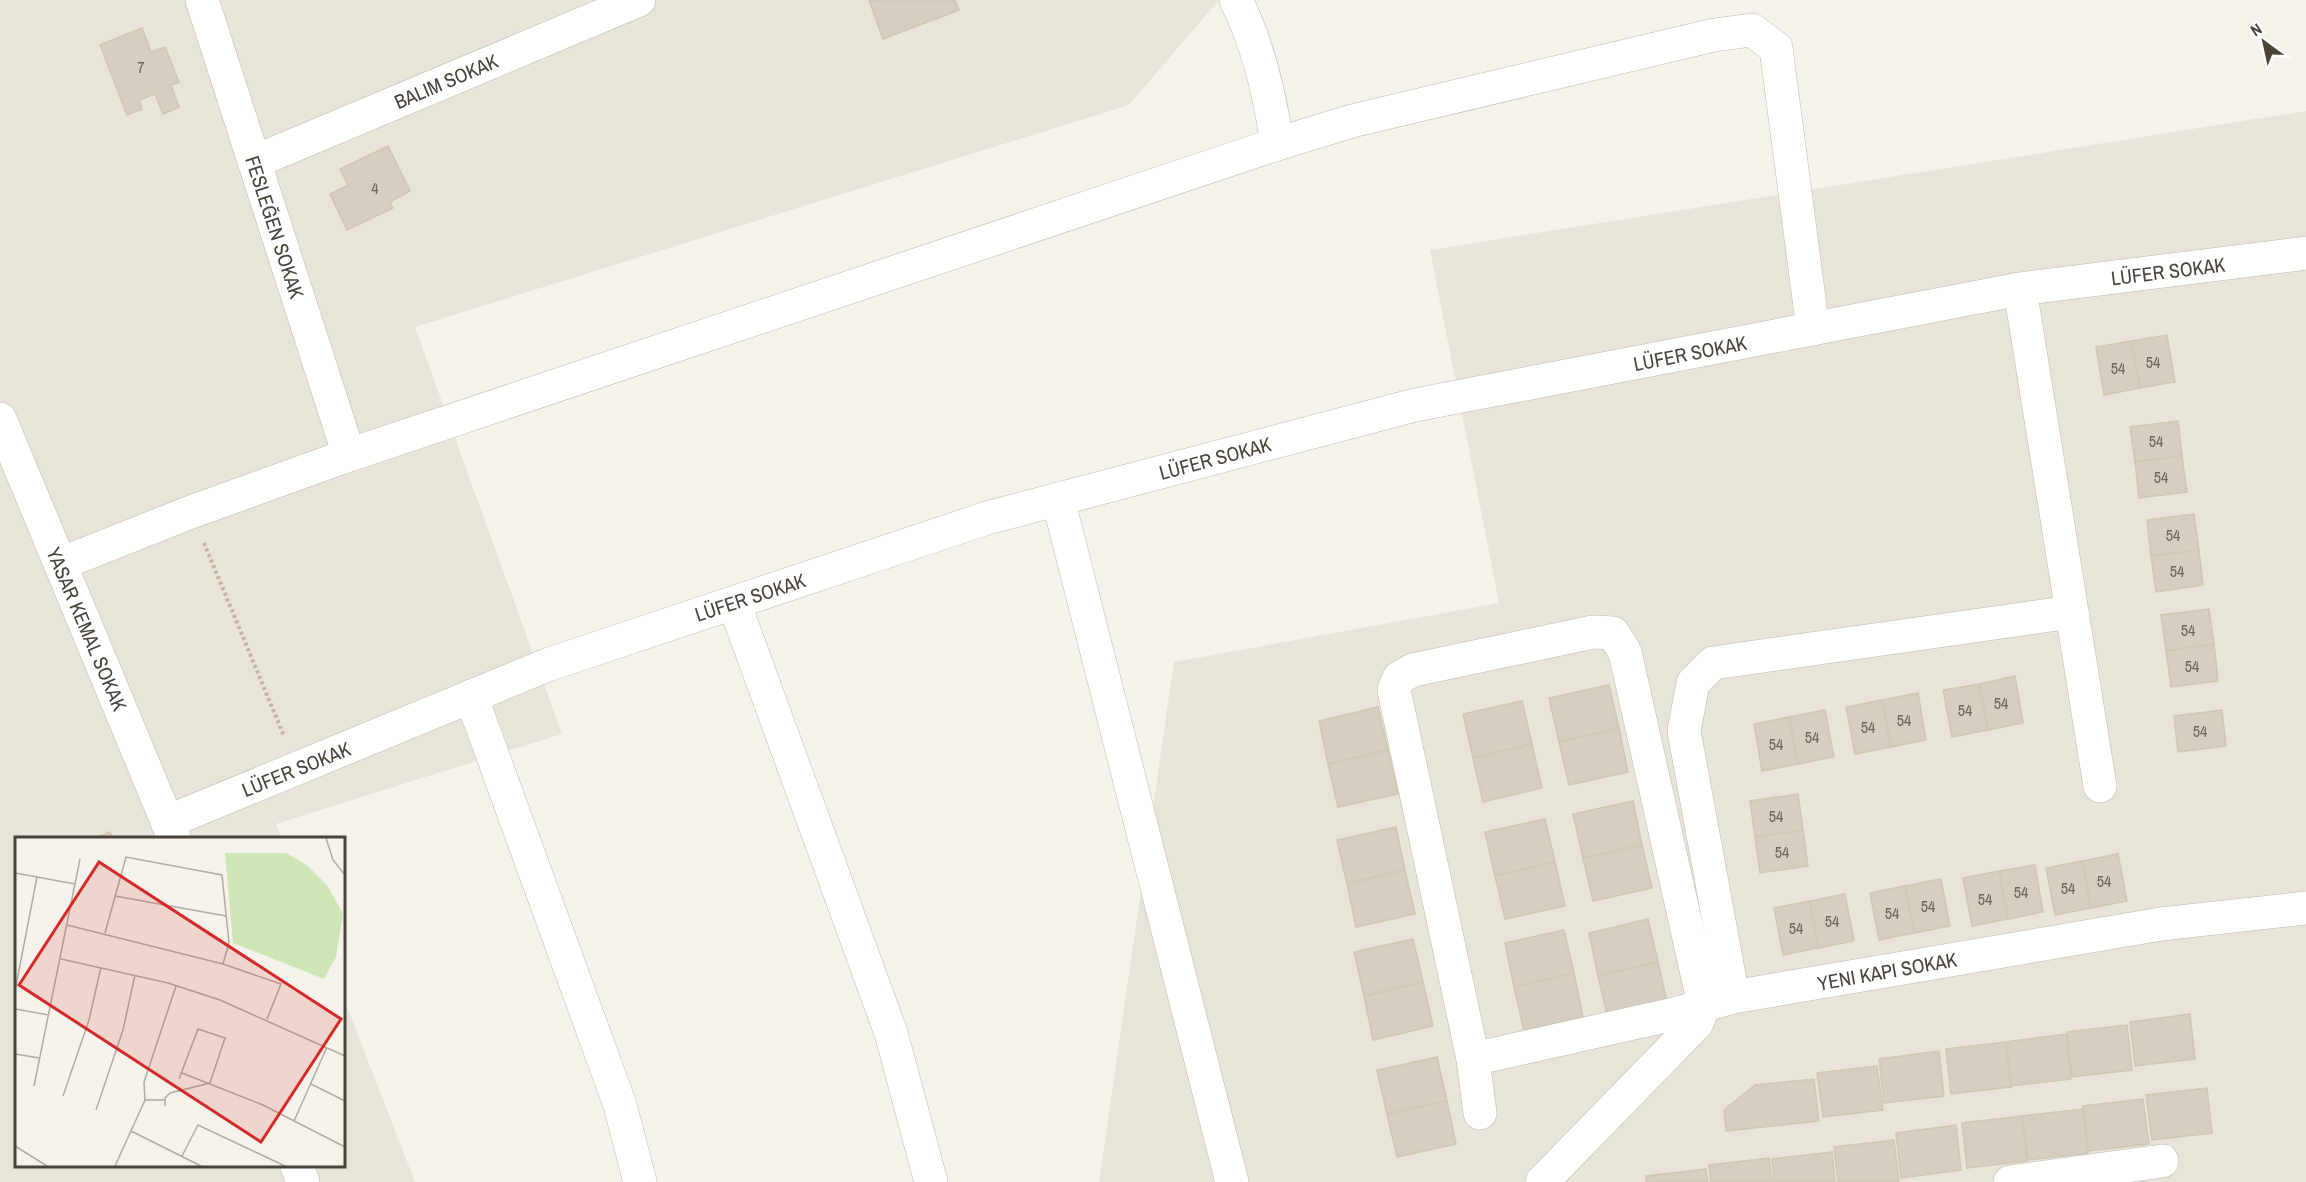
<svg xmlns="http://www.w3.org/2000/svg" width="2306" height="1182" font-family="'Archivo Narrow',sans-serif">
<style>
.residential{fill:#e8e4da}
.building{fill:#d6cfc1;stroke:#d0c7b5;stroke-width:1.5}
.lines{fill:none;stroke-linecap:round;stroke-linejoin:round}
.minor-casing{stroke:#c0baae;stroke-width:34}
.path{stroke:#c1b7a0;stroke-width:4;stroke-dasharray:3 3;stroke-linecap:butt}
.minor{stroke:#fff;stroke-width:33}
.labels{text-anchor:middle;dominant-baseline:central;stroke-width:6;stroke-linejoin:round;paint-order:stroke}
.number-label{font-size:16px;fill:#6c665b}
.street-label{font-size:20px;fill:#494339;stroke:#fff}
.inset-road{fill:none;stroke:#b0aca4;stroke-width:1.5}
.view{fill:#d62828;fill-opacity:0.15;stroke:#d62828;stroke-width:3}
.inset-edge{fill:none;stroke:#494339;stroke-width:3}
</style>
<rect width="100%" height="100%" fill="#f5f2eb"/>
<g class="residential">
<polygon points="0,0 1219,0 1129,105 415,327 562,734 276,824 281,838 16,838 16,1166 344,1166 344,999 415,1182 0,1182"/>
<polygon points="2306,111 2306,1182 1099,1182 1174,662 1499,603 1430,250"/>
</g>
<g class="building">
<polygon points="869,0 955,0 959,10 883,39"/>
<polygon points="142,28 151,52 165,47 179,82 171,85 179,107 163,114 155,94 139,100 142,109 127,115 100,45"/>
<polygon points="388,146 410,191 390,202 393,208 347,230 330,194 348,185 340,169"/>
<polygon points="2167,335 2175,382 2140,388 2131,341"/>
<polygon points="2131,341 2140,388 2104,395 2096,347"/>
<polygon points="2178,421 2182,456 2135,462 2130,427"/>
<polygon points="2182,456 2187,492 2139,498 2135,462"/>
<polygon points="2194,514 2199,550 2151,556 2147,520"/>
<polygon points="2199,550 2203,585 2156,592 2151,556"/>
<polygon points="2209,609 2214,644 2166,651 2161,615"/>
<polygon points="2214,644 2218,681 2171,687 2166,651"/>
<polygon points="2015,676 2023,723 1988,730 1979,684"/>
<polygon points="1979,684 1988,730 1952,737 1943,690"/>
<polygon points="1609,685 1619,728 1559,742 1549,698"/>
<polygon points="1918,693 1926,740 1891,747 1882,700"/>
<polygon points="1882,700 1891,747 1855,754 1846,707"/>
<polygon points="1522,701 1532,744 1473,758 1463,714"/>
<polygon points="1378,707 1388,750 1328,764 1319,721"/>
<polygon points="1825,710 1834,757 1798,764 1789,717"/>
<polygon points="2222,710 2226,746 2178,752 2174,716"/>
<polygon points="1789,717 1798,764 1762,771 1754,724"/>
<polygon points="1619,728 1628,772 1569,785 1559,742"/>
<polygon points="1532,744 1542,788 1483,802 1473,758"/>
<polygon points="1388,750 1398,794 1338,807 1328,764"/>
<polygon points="1798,794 1803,830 1755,837 1750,801"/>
<polygon points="1633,801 1642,845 1583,858 1573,814"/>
<polygon points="1545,819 1555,862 1495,876 1485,832"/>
<polygon points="1396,827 1405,870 1347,884 1337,840"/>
<polygon points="1803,830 1808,866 1760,873 1755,837"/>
<polygon points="110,832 113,838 95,838"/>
<polygon points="1642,845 1652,888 1593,901 1583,858"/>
<polygon points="2118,854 2127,901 2091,908 2082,861"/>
<polygon points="2082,861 2091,908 2055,915 2046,868"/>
<polygon points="1555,862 1565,906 1505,919 1495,876"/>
<polygon points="2035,865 2043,912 2008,919 1999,871"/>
<polygon points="1405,870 1415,914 1356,927 1347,884"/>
<polygon points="1999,871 2008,919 1972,926 1963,878"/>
<polygon points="1941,879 1950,926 1914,933 1905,886"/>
<polygon points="1905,886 1914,933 1879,940 1870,893"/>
<polygon points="1845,894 1854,941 1818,948 1810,901"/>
<polygon points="1810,901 1818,948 1783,955 1774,908"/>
<polygon points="1648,919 1658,962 1598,976 1589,933"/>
<polygon points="1564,930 1574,973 1514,987 1505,943"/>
<polygon points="1413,939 1423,982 1364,996 1354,952"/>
<polygon points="1658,962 1668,1006 1608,1019 1598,976"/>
<polygon points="1574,973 1583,1017 1524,1031 1514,987"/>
<polygon points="1423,982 1433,1026 1373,1040 1364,996"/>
<polygon points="2190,1014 2195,1059 2135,1066 2130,1022"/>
<polygon points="2127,1025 2132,1070 2072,1077 2067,1032"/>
<polygon points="2066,1034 2071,1079 2011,1086 2006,1042"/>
<polygon points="2006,1042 2011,1087 1951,1094 1946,1049"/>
<polygon points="1939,1051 1944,1096 1884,1103 1879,1059"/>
<polygon points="1437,1057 1447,1101 1387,1114 1377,1070"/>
<polygon points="1877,1066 1883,1110 1823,1117 1817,1073"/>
<polygon points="1814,1079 1819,1121 1726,1131 1724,1110 1755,1085"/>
<polygon points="2207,1088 2212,1133 2152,1140 2146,1095"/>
<polygon points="2143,1099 2149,1144 2088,1151 2083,1106"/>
<polygon points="1447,1101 1456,1144 1397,1157 1387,1114"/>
<polygon points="2083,1109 2088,1153 2028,1160 2022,1116"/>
<polygon points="2022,1116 2027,1161 1967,1168 1962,1123"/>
<polygon points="1956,1125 1961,1170 1901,1178 1896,1133"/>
<polygon points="1894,1140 1899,1182 1838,1182 1834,1147"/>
<polygon points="1832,1152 1835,1182 1774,1182 1772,1159"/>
<polygon points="1769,1158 1772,1182 1711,1182 1709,1165"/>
<polygon points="1706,1169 1708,1182 1646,1182 1646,1176"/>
</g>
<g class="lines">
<g class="minor-casing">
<g id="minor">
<polyline points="202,0 349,455"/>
<path d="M1236,0C1258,44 1270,95 1277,144L1352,121L1714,35L1752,30L1776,48L1813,329"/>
<polyline points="254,162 639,0"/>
<polyline points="2020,289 2100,786"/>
<polyline points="0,419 174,838"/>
<polyline points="1058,499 1232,1182"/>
<polyline points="60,564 191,512 349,455 1277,144"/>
<polyline points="734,603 891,1033 931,1182"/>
<polyline points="471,696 620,1105 640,1182"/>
<polyline points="167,822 547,665 987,518 1415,405 2020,289 2306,253"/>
<polyline points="1733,997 1684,731 1693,683 1713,663 2072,612"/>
<polyline points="1473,1059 1674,1014 1733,997 2161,924 2306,908"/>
<polyline points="1480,1113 1473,1059 1394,690 1399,678 1413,670 1593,632 1613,633 1625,652 1704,1005 1697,1023 1542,1182"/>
<polyline points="297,1166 303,1182"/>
<polyline points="2010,1182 2162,1161"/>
</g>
</g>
<polyline class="path" points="204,543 284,736"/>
<use href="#minor" class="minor"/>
</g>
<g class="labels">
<g class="number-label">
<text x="141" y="67">7</text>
<text x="375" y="188">4</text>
<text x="2153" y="362">54</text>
<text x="2118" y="368">54</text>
<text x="2156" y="441">54</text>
<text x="2161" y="477">54</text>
<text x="2173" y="535">54</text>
<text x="2177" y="571">54</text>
<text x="2188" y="630">54</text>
<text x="2192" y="666">54</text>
<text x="2001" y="703">54</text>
<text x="1965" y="710">54</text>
<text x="1904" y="720">54</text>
<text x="1868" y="727">54</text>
<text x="2200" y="731">54</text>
<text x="1812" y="737">54</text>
<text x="1776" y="744">54</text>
<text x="1776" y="816">54</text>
<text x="1782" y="852">54</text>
<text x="2104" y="881">54</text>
<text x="2068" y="888">54</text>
<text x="2021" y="892">54</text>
<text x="1985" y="899">54</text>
<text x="1928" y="906">54</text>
<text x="1892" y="913">54</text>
<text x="1832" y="921">54</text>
<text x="1796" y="928">54</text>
</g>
<g class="street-label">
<text transform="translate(446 81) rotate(-23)">BALIM SOKAK</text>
<text transform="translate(275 227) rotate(72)">FESLEĞEN SOKAK</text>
<text transform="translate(2168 271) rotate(-7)">LÜFER SOKAK</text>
<text transform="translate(1690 353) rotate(-11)">LÜFER SOKAK</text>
<text transform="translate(1215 458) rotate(-15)">LÜFER SOKAK</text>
<text transform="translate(750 597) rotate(-18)">LÜFER SOKAK</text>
<text transform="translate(87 629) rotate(67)">YASAR KEMAL SOKAK</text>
<text transform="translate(296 769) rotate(-22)">LÜFER SOKAK</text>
<text transform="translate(1887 971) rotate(-10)">YENI KAPI SOKAK</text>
</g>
</g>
<g transform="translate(15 837)">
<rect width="330" height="330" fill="#f5f2eb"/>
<path d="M210,16H271L292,28L312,48L328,77L321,120L309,142L218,106Z" fill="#cfe6b7"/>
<path class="inset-road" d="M311,1L318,23L330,38M0,36L60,47M100,59L211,79M52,88L208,127M90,96L111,20L207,38L214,106L208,127L266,147L252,182M46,122L153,146L205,163L330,219M0,154L22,40M0,172L34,178M0,217L25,221M167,236L248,268L330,310M296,247L330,264M19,249L65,22M48,259L74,183L86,130M130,263H149M150,269V261L155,256L195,246L210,201L183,192L164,242M81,273L108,193L120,138M279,284L312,210M116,294L186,329M0,309L32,329M167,319L183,288L270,329M100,329L130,263L129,245L161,149"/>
<path class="view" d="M84,25L326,182L246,305L4,148Z"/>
<rect width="330" height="330" class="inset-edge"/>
</g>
<g transform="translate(2264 42) rotate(327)" stroke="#ffffff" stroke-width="4.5" paint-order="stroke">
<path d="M0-4.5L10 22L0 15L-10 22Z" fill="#494339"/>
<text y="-9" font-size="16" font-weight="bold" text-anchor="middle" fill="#494339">N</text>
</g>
</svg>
